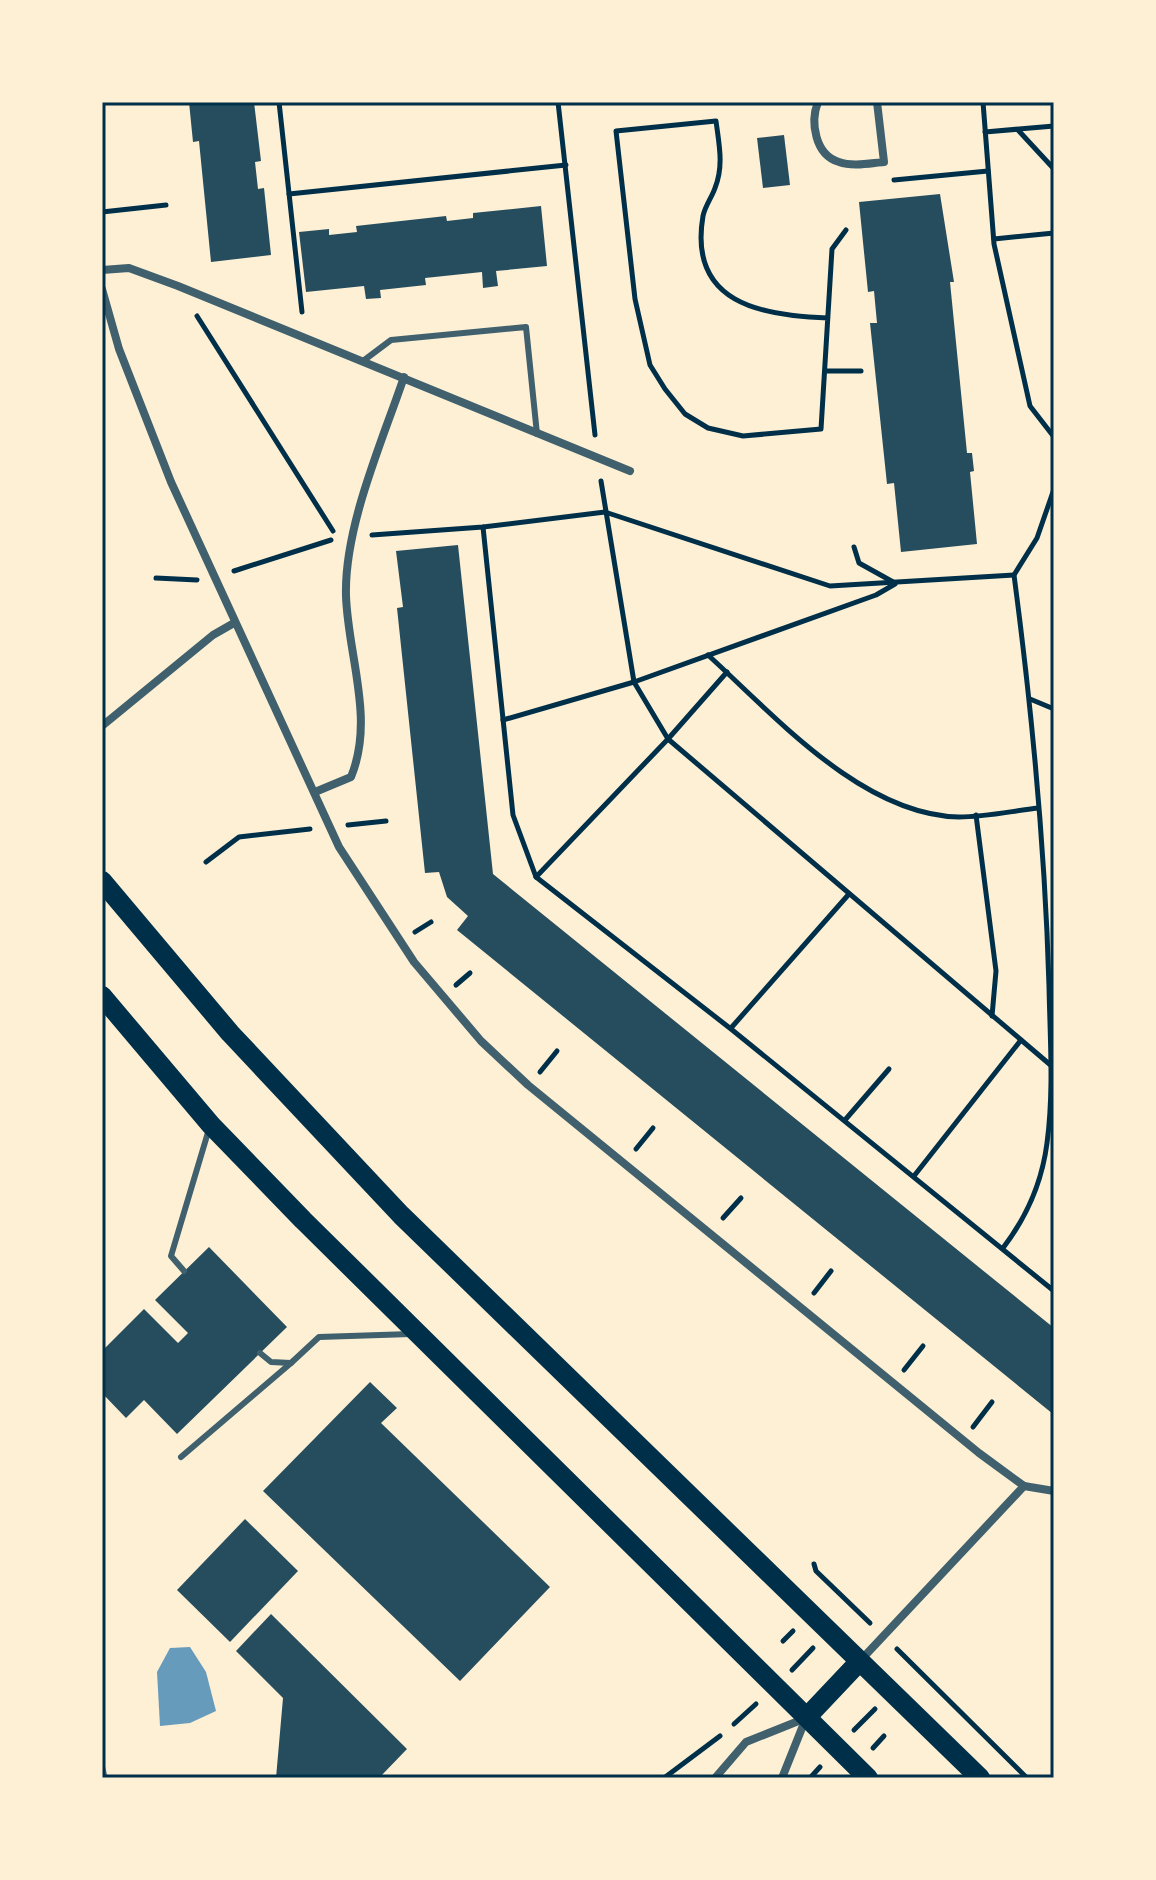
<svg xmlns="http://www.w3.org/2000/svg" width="1156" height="1880" font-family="Rubik,sans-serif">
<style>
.water{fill:#669bbc}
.building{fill:#264d5e}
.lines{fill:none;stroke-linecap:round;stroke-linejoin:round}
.path{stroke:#003049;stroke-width:5}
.service{stroke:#3f606c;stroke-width:6}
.minor{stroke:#3f606c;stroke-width:8}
.primary{stroke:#003049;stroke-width:20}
.tram{stroke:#657d81;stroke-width:2}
.neatline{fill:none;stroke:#003049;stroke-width:3}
</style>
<rect width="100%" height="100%" fill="#fdf0d5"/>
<polygon class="water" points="190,1647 206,1672 216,1711 190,1723 160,1726 157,1672 170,1648"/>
<g class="building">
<polygon points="189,102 254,102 261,161 255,162 258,189 264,188 271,255 211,262 199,141 193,142"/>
<polygon points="784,135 790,185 763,188 757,138"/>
<polygon points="940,194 954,282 950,282 967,453 972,453 974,471 970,472 977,544 901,552 894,483 887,484 870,323 877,323 874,291 868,292 859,202"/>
<polygon points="541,206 547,266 496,271 498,286 483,288 482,272 425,278 426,285 380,290 381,298 366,299 364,286 306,292 299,232 329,229 329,235 357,232 356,226 446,216 447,221 473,218 473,213"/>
<polygon points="458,545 493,874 1054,1328 1053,1414 457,930 468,916 447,897 439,872 425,873 397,608 403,607 396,551"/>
<polygon points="209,1247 287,1327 177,1434 144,1400 126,1418 102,1393 102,1351 144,1309 178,1343 188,1333 155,1300"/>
<polygon points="370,1382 397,1408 381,1423 550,1587 460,1681 263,1491"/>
<polygon points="245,1519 298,1571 230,1642 177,1590"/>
<polygon points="271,1614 407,1749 379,1778 276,1778 283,1698 236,1651"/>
</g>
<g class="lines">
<g class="path">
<polyline points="279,102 302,312"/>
<polyline points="558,102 595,435"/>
<polyline points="983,102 994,244 1030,406 1054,437"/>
<polyline points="1018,130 1054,169"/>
<polyline points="985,132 1054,126"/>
<polyline points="894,180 988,171"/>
<polyline points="289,194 566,165"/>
<polyline points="102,212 166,205"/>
<polyline points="994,239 1054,233"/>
<polyline points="197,316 333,531"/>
<path d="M828,318C761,316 688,303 703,216C705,206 712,197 715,188C724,166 719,144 716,121L616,131L635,299L650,365L665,389L685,414L708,428L743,436L821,429L832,249L846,230"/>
<polyline points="825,371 861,371"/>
<polyline points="601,481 634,682 668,739 1054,1068"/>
<polyline points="483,527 513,815 536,877 731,1029 1054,1291"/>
<polyline points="372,535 483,527 605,512 830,586 1014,575"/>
<polyline points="854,547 859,563 895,583"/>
<polyline points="234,571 331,540"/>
<polyline points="156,578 197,580"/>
<path d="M708,655C775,716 862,815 959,817C985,817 1012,811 1038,808"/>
<polyline points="1030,699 1054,709"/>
<polyline points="503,720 634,682 876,595 895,584"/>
<polyline points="976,815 996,971 992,1016"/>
<polyline points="348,825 386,821"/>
<polyline points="206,862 239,837 310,829"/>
<polyline points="536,877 668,739 727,672"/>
<polyline points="415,932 431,922"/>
<polyline points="456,985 470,973"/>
<polyline points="731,1028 849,894"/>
<polyline points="540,1072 557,1051"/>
<polyline points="845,1120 889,1069"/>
<polyline points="636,1149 653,1128"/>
<polyline points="914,1176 1021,1040"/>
<polyline points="723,1218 741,1198"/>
<path d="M1003,1248C1026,1218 1042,1182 1047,1143C1054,1091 1050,1039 1049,986C1045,848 1032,711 1014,575L1037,538L1054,489"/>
<polyline points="814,1293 831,1271"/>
<polyline points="904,1370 923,1346"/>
<polyline points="973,1427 992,1402"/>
<polyline points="814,1564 816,1571 870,1623"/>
<polyline points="783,1641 793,1631"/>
<polyline points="897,1649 1027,1778"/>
<polyline points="792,1670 813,1648"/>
<polyline points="734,1724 756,1704"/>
<polyline points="854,1730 875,1709"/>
<polyline points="873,1748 884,1736"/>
<polyline points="664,1778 720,1736"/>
<polyline points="810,1778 820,1767"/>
</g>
<g class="service">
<polyline points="363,361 391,340 526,327 537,434"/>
<polyline points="184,1271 171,1256 209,1129"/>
<polyline points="260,1353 271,1362 291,1363 319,1337 411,1334"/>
<polyline points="181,1457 291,1363"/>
</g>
<g class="minor">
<path d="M818,102C810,122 815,155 839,162C853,167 871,163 884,162L877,102"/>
<polyline points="102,270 129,268 178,286 630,471"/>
<polyline points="102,289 119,349 171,482 339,847 414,962 481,1041 528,1085 979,1453 1024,1486 1054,1491"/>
<polyline points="102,726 213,635 234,623"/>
<path d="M315,792L351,777C375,719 348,656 346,596C344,527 382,442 404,377"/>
<polyline points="859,1662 1024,1486"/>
<polyline points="715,1778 746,1742 806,1718"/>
<polyline points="782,1778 806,1718"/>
</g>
<g class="primary">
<polyline points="102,881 230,1033 401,1215 980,1778"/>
<polyline points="102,996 211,1125 303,1220 868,1778"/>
<polyline points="807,1717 859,1662"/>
</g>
<polyline class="tram" points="102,1759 107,1778"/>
</g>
<rect width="1156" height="1880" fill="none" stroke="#fdf0d5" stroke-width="208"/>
<rect x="104" y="104" width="948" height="1672" class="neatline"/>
</svg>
